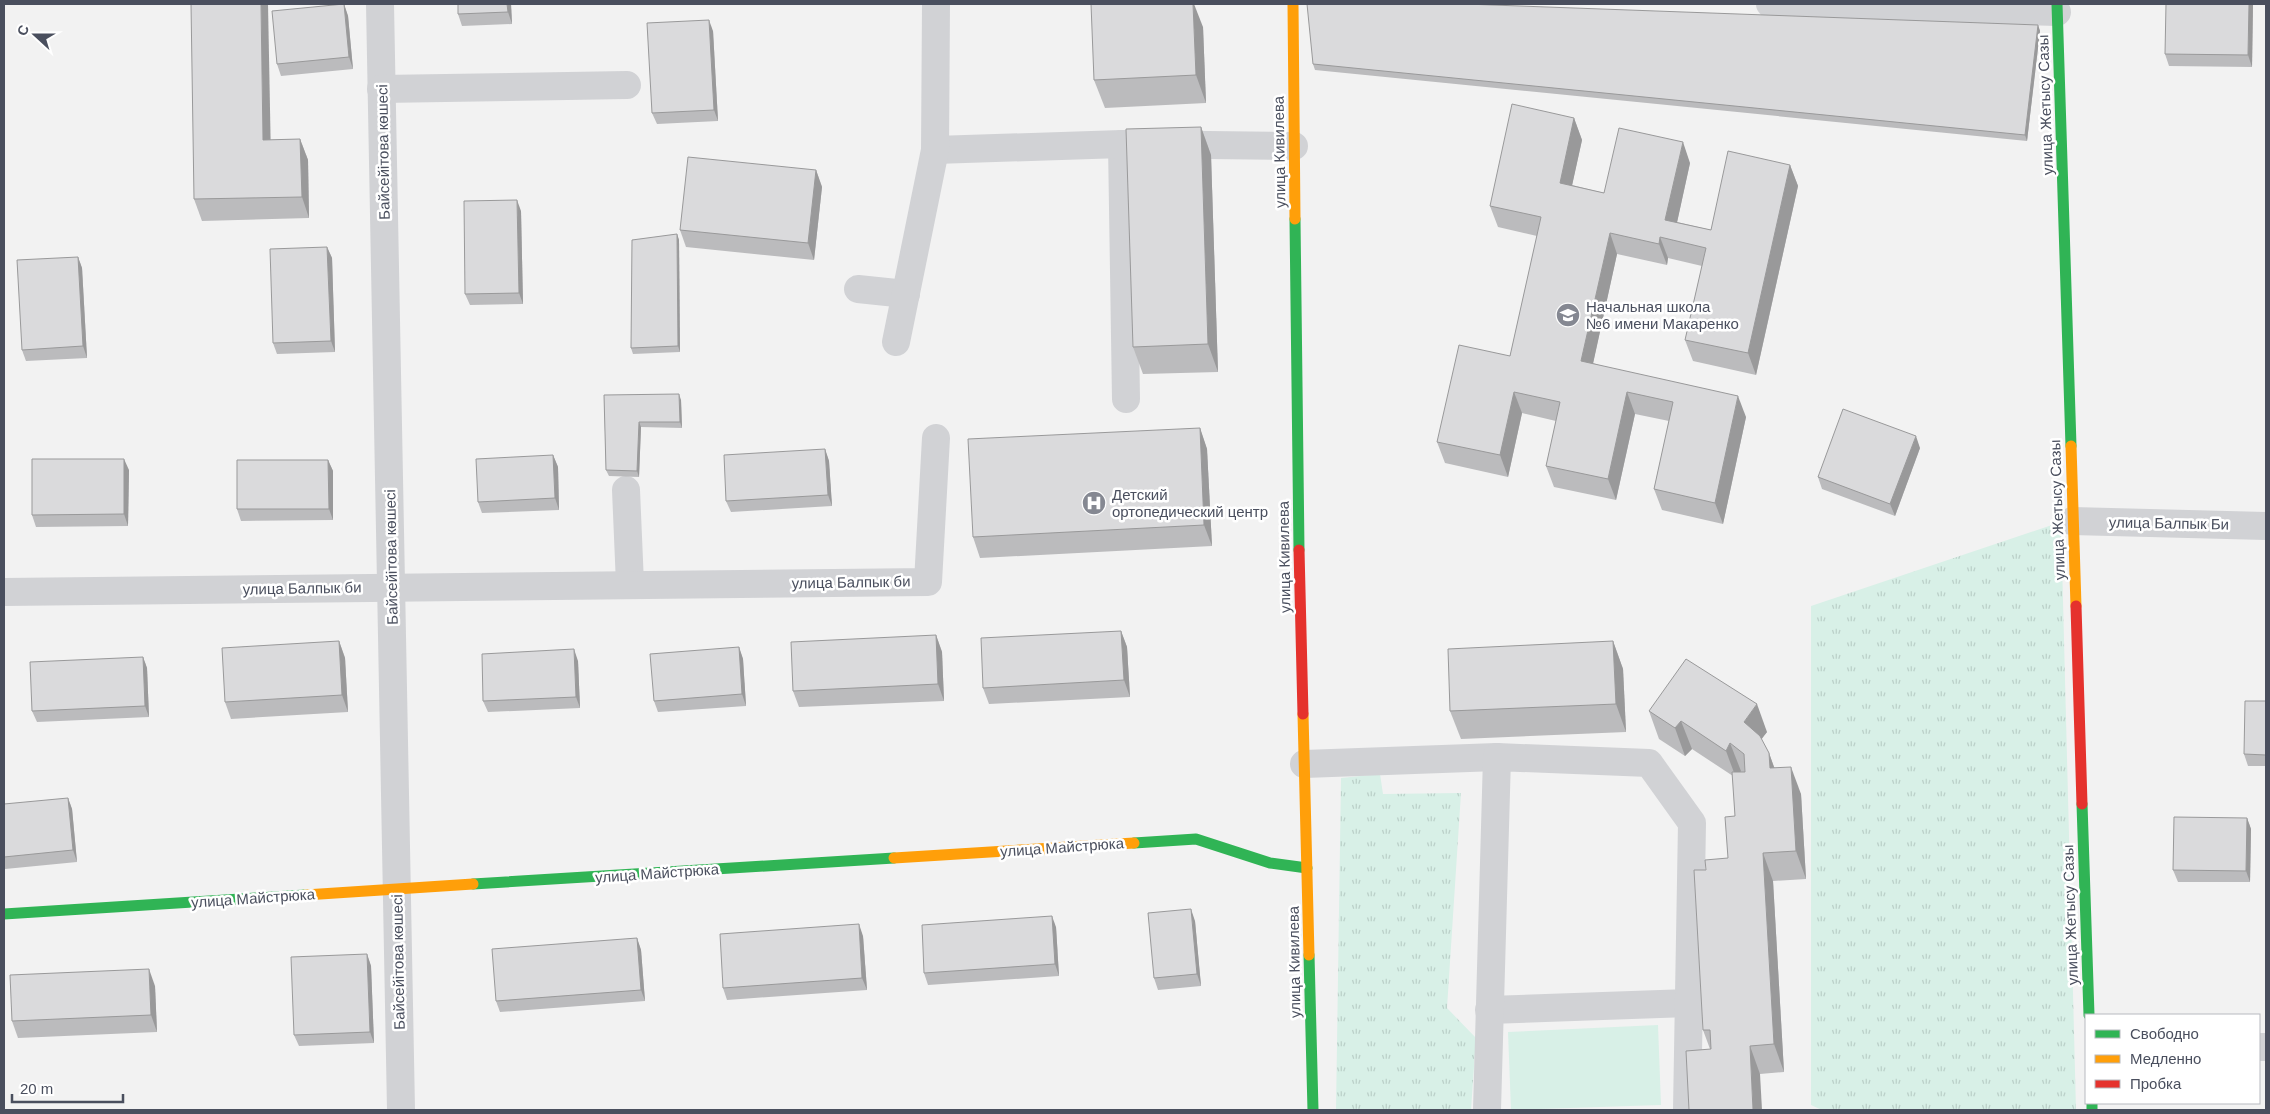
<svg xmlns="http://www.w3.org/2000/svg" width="2270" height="1114" font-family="Helvetica,sans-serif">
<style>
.grass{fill:url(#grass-tufts)}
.pitch{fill:#d8f0e7}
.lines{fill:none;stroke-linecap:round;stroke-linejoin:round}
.street{stroke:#d1d2d5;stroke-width:28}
.fast{stroke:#30b455;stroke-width:11}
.slow{stroke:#ff9f0a;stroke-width:11}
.jam{stroke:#e5322d;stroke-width:11}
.wall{fill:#bbbbbd}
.shaded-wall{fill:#99999a}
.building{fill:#dadadc;stroke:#99999a}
.labels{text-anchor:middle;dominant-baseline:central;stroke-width:5;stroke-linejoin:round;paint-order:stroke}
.street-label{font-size:15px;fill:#4a4f5e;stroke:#fff}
.poi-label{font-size:15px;fill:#4a4f5e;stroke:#fff;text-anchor:start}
</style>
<defs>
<pattern id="grass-tufts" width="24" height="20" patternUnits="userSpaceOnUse" patternTransform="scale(1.25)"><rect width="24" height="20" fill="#d8f0e7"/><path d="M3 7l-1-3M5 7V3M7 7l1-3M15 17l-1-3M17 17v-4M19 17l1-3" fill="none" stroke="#bbd0c9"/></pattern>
</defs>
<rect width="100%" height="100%" fill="#f2f2f2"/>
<g class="grass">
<polygon points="2061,522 2076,1110 1822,1110 1811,1105 1811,606"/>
<polygon points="1380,774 1383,794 1461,793 1447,1008 1476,1038 1471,1110 1336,1110 1341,778"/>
</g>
<polygon class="pitch" points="1658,1025 1661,1105 1511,1110 1508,1032"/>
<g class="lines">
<g class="street">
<polyline points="380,4 401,1110"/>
<polyline points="1770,4 2057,12"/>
<polyline points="381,89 627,85"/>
<polyline points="1122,144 1126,399"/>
<polyline points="935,150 1122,144 1294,146"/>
<polyline points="858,289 906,294"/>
<polyline points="896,342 935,150 936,4"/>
<polyline points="626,490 630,584"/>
<polyline points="2072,521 2266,526"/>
<polyline points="4,592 928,582 936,438"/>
<polyline points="1304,764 1497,757"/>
<polyline points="1489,1010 1689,1003"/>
<polyline points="2259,1047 2266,1047"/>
<polyline points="1487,1110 1497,757 1649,763 1692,823 1687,1110"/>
</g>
<g class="fast">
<polyline points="2057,4 2071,446"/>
<polyline points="1295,219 1299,550"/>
<polyline points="2082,804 2089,1015"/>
<polyline points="1134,843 1196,839 1270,863 1307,868"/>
<polyline points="473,884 894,858"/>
<polyline points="4,914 305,895"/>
<polyline points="1309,955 1313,1110"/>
<polyline points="2092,1103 2092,1110"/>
</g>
<g class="slow">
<polyline points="1293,4 1295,219"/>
<polyline points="2071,446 2076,606"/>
<polyline points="1303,714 1309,955"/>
<polyline points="894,858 1134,843"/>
<polyline points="305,895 473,884"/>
</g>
<g class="jam">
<polyline points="1299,550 1303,714"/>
<polyline points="2076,606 2082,804"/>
</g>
</g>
<g class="wall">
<polygon points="344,4 348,16 353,69 281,76 277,64"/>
<polygon points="458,4 511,4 512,24 462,26 458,14"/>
<polygon points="2253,4 2252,67 2169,66 2165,54"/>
<polygon points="2038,25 2040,31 2027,141 1315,70 1313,64"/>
<polygon points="1203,27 1206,103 1105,108 1094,80"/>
<polygon points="713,31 718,121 657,124 652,113"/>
<polygon points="1574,118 1582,140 1572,185 1604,193 1690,163 1677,222 1711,230 1790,165 1798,186 1756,375 1693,361 1685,340 1702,266 1668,258 1667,265 1617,254 1593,363 1746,417 1723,524 1662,510 1654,489 1669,421 1635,414 1616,500 1554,487 1546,466 1556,421 1522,413 1508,477 1445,463 1437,442 1510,356 1537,236 1498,227 1490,206"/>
<polygon points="1201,127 1211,155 1218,372 1143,374 1133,347"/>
<polygon points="300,139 308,160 309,218 202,221 194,199 271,140"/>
<polygon points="816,170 822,187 814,260 686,247 680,230"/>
<polygon points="521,211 523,304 470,305 465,294"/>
<polygon points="677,234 679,240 680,352 633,354 631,348"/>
<polygon points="327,247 332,258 335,352 277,354 273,343"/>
<polygon points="78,257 82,268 87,358 26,361 22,350"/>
<polygon points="604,395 681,400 682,428 641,427 639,477 609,476 606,470"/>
<polygon points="1200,428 1207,449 1212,546 980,558 973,537"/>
<polygon points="1920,448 1895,516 1822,489 1818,477"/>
<polygon points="825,449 829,461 832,506 731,512 726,501"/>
<polygon points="553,455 558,467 559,510 482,513 478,502"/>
<polygon points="328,460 333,471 333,520 241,521 237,509"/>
<polygon points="129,470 128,526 36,527 32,515"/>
<polygon points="1121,631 1127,647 1130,697 989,704 983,688"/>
<polygon points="936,635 942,652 944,701 799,707 793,691"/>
<polygon points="339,641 345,658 348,712 231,719 225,702"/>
<polygon points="1613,641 1623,669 1626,732 1461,739 1450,711"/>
<polygon points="739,647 743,659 746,706 658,712 654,701"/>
<polygon points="143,657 147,668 149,717 37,722 32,711"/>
<polygon points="578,661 580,708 488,712 483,701"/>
<polygon points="2266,701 2266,766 2248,766 2244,754"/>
<polygon points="1649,711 1767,732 1761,739 1769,753 1774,767 1801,794 1806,879 1773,881 1784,1072 1760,1074 1710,1049 1703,1030 1706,870 1728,858 1735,816 1733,776 1692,749 1685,756 1659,739"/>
<polygon points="68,798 72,809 77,862 5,869 4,865 4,857"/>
<polygon points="2247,818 2251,829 2250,882 2178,882 2173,870"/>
<polygon points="1195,921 1201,986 1158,990 1154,978"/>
<polygon points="1056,927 1059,976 928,985 924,973"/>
<polygon points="863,936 867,990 727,1000 723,988"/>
<polygon points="637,938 641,950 645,1001 500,1012 496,1001"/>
<polygon points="367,954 371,966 374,1043 299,1046 294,1035"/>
<polygon points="155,986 157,1032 18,1038 12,1021"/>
</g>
<g class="shaded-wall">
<polygon points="261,4 268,4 271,161 263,140"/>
<polygon points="344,4 348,16 353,69 349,57"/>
<polygon points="507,4 511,4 512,24 508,12"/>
<polygon points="1193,4 1194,4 1203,27 1206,103 1196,75"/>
<polygon points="2249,4 2253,4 2252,67 2248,55"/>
<polygon points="709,20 713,31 718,121 714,110"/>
<polygon points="2038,25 2040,31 2027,141 2025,135"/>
<polygon points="1574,118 1582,140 1568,204 1560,183"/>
<polygon points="1201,127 1211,155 1218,372 1208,344"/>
<polygon points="300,139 308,160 309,218 302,197"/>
<polygon points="1683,142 1690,163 1673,241 1665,220"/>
<polygon points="1790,165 1798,186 1756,375 1748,353"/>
<polygon points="816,170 822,187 814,260 808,243"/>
<polygon points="517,200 521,211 523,304 519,293"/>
<polygon points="1610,233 1617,254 1589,382 1581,361"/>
<polygon points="677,234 679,240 680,352 678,346"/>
<polygon points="1660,237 1668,258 1667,265 1659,244"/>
<polygon points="327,247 332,258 335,352 331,341"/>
<polygon points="78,257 82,268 87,358 83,346"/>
<polygon points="1514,392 1522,413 1508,477 1500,455"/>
<polygon points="1627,392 1635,414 1616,500 1608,479"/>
<polygon points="679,394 681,400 682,428 680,422"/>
<polygon points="1738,396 1746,417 1723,524 1715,503"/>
<polygon points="639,422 641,427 639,477 637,471"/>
<polygon points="1200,428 1207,449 1212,546 1204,525"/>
<polygon points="1916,436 1920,448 1895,516 1890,504"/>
<polygon points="825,449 829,461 832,506 828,495"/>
<polygon points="553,455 558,467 559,510 555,498"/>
<polygon points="124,459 129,470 128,526 124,514"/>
<polygon points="328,460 333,471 333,520 329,509"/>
<polygon points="1121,631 1127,647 1130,697 1124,680"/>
<polygon points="936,635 942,652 944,701 938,684"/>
<polygon points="339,641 345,658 348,712 342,695"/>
<polygon points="1613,641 1623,669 1626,732 1616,704"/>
<polygon points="739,647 743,659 746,706 742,694"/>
<polygon points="574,649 578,661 580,708 576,697"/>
<polygon points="143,657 147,668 149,717 145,706"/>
<polygon points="1757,704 1767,732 1754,749 1744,722"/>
<polygon points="1681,721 1692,749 1685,756 1675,728"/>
<polygon points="1730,743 1741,771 1736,778 1726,751"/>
<polygon points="1769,753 1779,781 1770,768"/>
<polygon points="1791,767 1801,794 1806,879 1796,851"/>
<polygon points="68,798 72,809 77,862 73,850"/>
<polygon points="2247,818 2251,829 2250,882 2246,871"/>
<polygon points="1763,853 1773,881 1784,1072 1774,1044"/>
<polygon points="1191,909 1195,921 1201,986 1197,974"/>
<polygon points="1052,916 1056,927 1059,976 1055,964"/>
<polygon points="859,924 863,936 867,990 862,978"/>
<polygon points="637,938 641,950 645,1001 641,990"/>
<polygon points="367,954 371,966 374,1043 370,1032"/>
<polygon points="149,969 155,986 157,1032 151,1015"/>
<polygon points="1750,1046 1760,1074 1762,1110 1753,1110"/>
</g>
<g class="building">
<polygon points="191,4 261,4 263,140 300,139 302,197 194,199"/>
<polygon points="344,4 349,57 277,64 272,11"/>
<polygon points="458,4 507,4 508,12 458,14"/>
<polygon points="1091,4 1193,4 1196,75 1094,80"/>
<polygon points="1307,4 1465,4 2038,25 2025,135 1313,64"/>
<polygon points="2166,4 2249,4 2248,55 2165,54"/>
<polygon points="709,20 714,110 652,113 647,23"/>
<polygon points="1512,104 1574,118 1560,183 1604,193 1619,128 1683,142 1665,220 1711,230 1728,151 1790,165 1748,353 1685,340 1706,248 1660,237 1659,244 1610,233 1581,361 1738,396 1715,503 1654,489 1673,402 1627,392 1608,479 1546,466 1560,402 1514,392 1500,455 1437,442 1459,345 1510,356 1541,217 1490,206"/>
<polygon points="1201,127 1208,344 1133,347 1126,129"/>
<polygon points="688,157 816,170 808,243 680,230"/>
<polygon points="517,200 519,293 465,294 464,201"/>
<polygon points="677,234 678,346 631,348 632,240"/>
<polygon points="327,247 331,341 273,343 270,249"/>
<polygon points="78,257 83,346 22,350 17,260"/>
<polygon points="679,394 680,422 639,422 637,471 606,470 604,395"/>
<polygon points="1843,409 1916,436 1890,504 1818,477"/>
<polygon points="1200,428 1204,525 973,537 968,439"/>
<polygon points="825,449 828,495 726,501 724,455"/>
<polygon points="553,455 555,498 478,502 476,459"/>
<polygon points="32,459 124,459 124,514 32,515"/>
<polygon points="237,460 328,460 329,509 237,509"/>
<polygon points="1121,631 1124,680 983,688 981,638"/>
<polygon points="936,635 938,684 793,691 791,642"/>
<polygon points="339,641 342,695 225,702 222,648"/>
<polygon points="1613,641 1616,704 1450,711 1448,649"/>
<polygon points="739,647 742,694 654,701 650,654"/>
<polygon points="574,649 576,697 483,701 482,654"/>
<polygon points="143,657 145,706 32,711 30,662"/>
<polygon points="1686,659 1757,704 1744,722 1760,736 1769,753 1770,768 1791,767 1796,851 1763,853 1774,1044 1750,1046 1753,1110 1689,1110 1686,1051 1711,1049 1710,1030 1703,1030 1694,870 1706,870 1705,860 1728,858 1725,817 1735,816 1732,772 1745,772 1744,754 1730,743 1726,751 1681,721 1675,728 1649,711"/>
<polygon points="2245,701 2266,701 2266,755 2244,754"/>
<polygon points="68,798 73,850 4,857 4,804"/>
<polygon points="2174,817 2247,818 2246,871 2173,870"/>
<polygon points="1191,909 1197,974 1154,978 1148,913"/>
<polygon points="1052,916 1055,964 924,973 922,925"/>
<polygon points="859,924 862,978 723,988 720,934"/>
<polygon points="637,938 641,990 496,1001 492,949"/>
<polygon points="367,954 370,1032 294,1035 291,957"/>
<polygon points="149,969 151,1015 12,1021 10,975"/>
</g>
<defs>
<g id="school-disc" transform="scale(1.25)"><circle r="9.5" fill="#858892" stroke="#fff"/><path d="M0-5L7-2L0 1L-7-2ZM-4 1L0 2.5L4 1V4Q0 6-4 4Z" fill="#fff"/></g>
<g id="hospital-disc" transform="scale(1.25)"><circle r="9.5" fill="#858892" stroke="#fff"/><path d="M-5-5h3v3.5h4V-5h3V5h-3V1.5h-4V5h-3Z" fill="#fff"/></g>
</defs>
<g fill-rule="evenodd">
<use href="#school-disc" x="1568" y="315"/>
<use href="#hospital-disc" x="1094" y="503"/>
</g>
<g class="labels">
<g class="street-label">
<text transform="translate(2045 105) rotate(-92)">улица Жетысу Сазы</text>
<text transform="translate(383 152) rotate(-91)">Байсейітова көшесі</text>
<text transform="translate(1279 152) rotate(-91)">улица Кивилева</text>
<text transform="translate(2057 510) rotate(-92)">улица Жетысу Сазы</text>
<text transform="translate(2169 523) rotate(1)">улица Балпык Би</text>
<text transform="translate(391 557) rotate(-91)">Байсейітова көшесі</text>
<text transform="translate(1284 557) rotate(-91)">улица Кивилева</text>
<text transform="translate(851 582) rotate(-1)">улица Балпык би</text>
<text transform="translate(302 588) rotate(-1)">улица Балпык би</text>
<text transform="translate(1062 847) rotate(-4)">улица Майстрюка</text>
<text transform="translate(657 873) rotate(-4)">улица Майстрюка</text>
<text transform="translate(253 898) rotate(-4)">улица Майстрюка</text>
<text transform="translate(2070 915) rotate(-92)">улица Жетысу Сазы</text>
<text transform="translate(398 962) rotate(-91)">Байсейітова көшесі</text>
<text transform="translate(1294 962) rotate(-91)">улица Кивилева</text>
</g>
<g class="poi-label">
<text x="1586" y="306">Начальная школа<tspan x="1586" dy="17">№6 имени Макаренко</tspan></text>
<text x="1112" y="494">Детский<tspan x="1112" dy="17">ортопедический центр</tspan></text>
</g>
</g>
<rect width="2270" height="1114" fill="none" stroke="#4a4f5e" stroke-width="10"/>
<rect x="2085" y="1014" width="175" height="90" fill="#ffffff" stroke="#b7b9bf"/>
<rect x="2095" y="1030" width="25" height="8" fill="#30b455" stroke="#b7b9bf"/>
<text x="2130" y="1039" font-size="15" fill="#4a4f5e">Свободно</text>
<rect x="2095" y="1055" width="25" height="8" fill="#ff9f0a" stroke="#b7b9bf"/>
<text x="2130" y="1064" font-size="15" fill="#4a4f5e">Медленно</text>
<rect x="2095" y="1080" width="25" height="8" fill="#e5322d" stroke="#b7b9bf"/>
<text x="2130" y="1089" font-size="15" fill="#4a4f5e">Пробка</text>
<g transform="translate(35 35) rotate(291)" stroke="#ffffff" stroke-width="4" paint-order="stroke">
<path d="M0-4L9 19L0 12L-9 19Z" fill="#4a4f5e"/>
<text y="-8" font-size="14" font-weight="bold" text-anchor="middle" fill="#4a4f5e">С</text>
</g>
<path d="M12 1094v8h111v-8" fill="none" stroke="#4a4f5e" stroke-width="2.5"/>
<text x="20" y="1094" font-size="15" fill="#4a4f5e" stroke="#ffffff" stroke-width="4" paint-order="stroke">20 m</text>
</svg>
